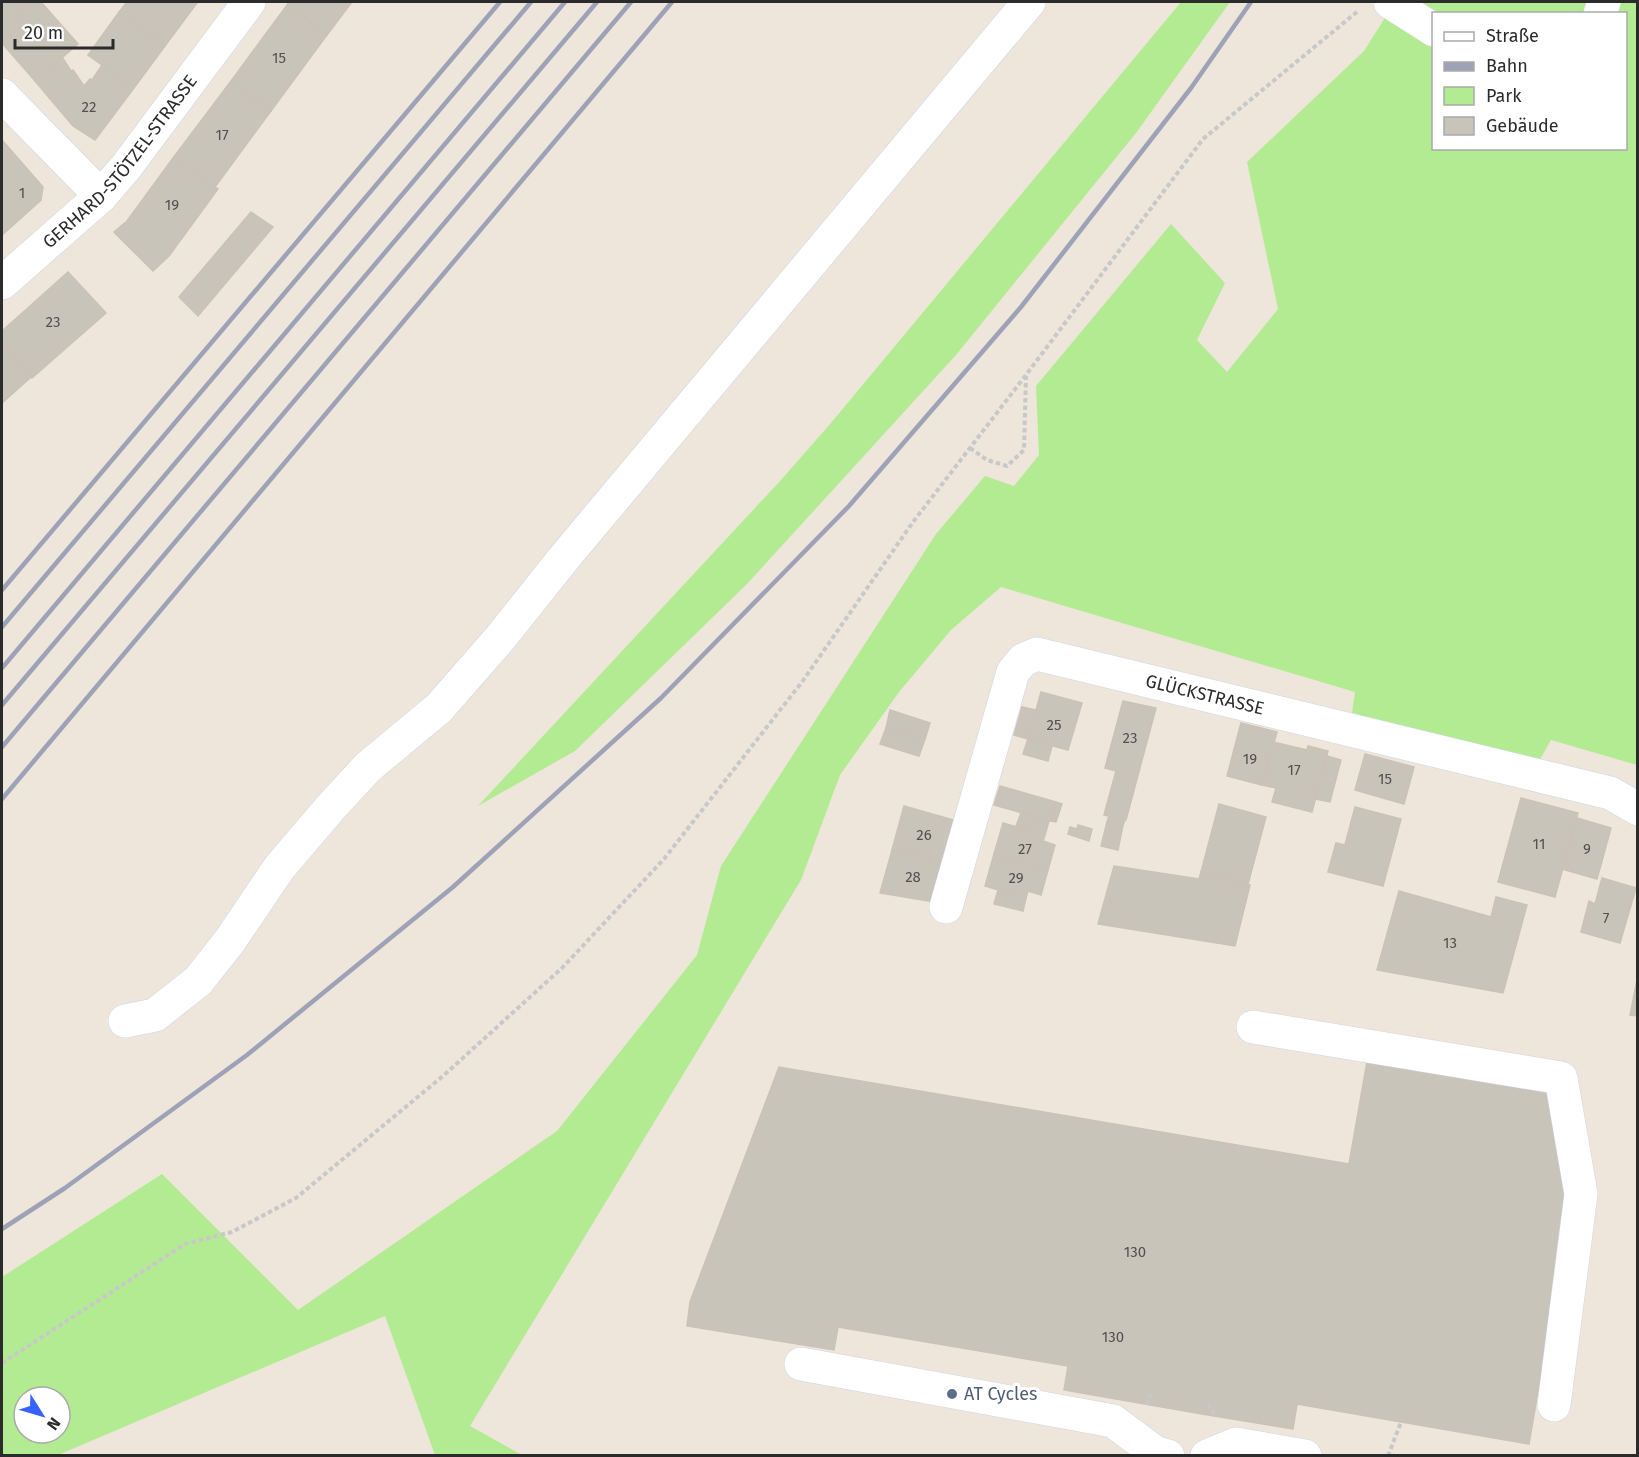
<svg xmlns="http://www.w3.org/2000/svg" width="1639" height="1457" font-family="'Fira Sans',sans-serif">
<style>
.green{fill:#b3eb92;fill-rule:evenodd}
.building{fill:#c9c4ba;stroke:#cac2b5;stroke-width:1.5}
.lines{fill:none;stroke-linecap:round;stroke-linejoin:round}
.minor-casing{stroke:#d0d5e5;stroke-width:34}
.path{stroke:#c8c8c8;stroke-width:4;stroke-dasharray:4.5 3;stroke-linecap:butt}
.minor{stroke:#fff;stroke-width:33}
.rail{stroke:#9da2b7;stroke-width:4.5}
.service-dot{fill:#5c6f8a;stroke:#fff;stroke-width:2}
.labels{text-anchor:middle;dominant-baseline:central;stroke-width:6;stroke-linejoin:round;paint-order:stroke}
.number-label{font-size:15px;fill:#52514f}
.street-label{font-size:18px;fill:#2b2b2b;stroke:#fff}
.service-label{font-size:18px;fill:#4e5e75;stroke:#fff;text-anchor:start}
</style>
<rect width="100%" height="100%" fill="#eee5db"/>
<g class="green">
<polygon points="1181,2 1230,2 1136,133 956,355 747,584 575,751 478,806 781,480 831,423"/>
<path d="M1395,2H1637V765L1551,740L1539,761L1352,713L1355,692L1001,587L951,630L899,692L840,775L801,880L470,1426L522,1455H435L385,1316L58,1455L2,1456V1277L162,1174L298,1310L557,1131L697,955L721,866L936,534L985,476L1014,486L1039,455L1036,386L1171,224L1225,283L1197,340L1227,372L1278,309L1247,162L1364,51ZM1434,14H1626V148H1434ZM24,1397H60V1433H24Z"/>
</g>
<g class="building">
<polygon points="2,2 34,2 15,18 21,26 2,43"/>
<polygon points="34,2 41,2 78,44 35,81 2,43 21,26 15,18"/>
<polygon points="127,2 194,2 197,3 165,46 119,12"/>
<polygon points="289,2 352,2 327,35 287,5"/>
<polygon points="287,5 327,35 271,111 231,81"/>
<polygon points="119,12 165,46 134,88 88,55"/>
<polygon points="62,57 71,71 73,70 84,86 90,79 92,80 102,65 134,88 95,140 73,126 35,81"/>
<polygon points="231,81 271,111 215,187 173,158"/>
<polygon points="2,140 43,187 41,200 2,235"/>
<polygon points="173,158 218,189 169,256 153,271 114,232 127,221"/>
<polygon points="251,212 273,227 198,316 179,297"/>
<polygon points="68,272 106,313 32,378 2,345 2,331"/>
<polygon points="2,345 31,377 2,403"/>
<polygon points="1041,692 1082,703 1068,750 1028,739"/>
<polygon points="1123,701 1156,708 1126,820 1125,820 1123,825 1107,822 1109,816 1104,815 1116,771 1105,768"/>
<polygon points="1022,707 1036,710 1028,739 1014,735"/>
<polygon points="890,710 930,723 925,739 886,728"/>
<polygon points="1241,723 1277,732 1262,785 1227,776"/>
<polygon points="886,728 925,739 919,756 880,744"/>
<polygon points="1028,739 1052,746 1048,761 1023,754"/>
<polygon points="1273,742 1307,750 1308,746 1328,751 1312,812 1272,802 1276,788 1262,785"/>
<polygon points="1365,754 1414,767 1404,804 1355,790"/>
<polygon points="1327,756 1341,760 1330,802 1315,799"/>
<polygon points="1000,786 1056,802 1051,821 994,805"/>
<polygon points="1521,798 1578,813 1555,897 1498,882"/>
<polygon points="1056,802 1062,804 1056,822 1051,821"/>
<polygon points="1219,804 1266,817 1248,884 1201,872"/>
<polygon points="904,806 957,821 946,861 892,850"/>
<polygon points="1355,807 1401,819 1383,886 1328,872 1336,843 1345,845"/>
<polygon points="1021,813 1049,821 1045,835 1016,826"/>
<polygon points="1577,818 1611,828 1597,879 1562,869"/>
<polygon points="1107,822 1123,825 1118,850 1101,846"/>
<polygon points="1003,823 1045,835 1043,841 1055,845 1048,870 994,854"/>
<polygon points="1078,825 1092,829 1089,841 1068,834 1070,827 1077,829"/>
<polygon points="892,850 946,861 934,902 880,893"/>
<polygon points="994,854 1048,870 1041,895 1028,891 1026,898 985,886"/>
<polygon points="1114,866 1199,879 1201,872 1250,885 1235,946 1098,924"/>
<polygon points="1602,878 1636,888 1620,943 1581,932 1589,901 1595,904"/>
<polygon points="998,890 1026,898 1023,911 994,904"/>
<polygon points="1399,891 1491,917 1496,897 1527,905 1503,993 1377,970"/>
<polygon points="1637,980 1638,980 1638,1016 1630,1015"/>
<polygon points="1368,1056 1551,1086 1570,1203 1529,1444 1297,1404 1293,1429 1202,1414 1064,1390 1068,1366 838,1327 834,1350 687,1326 690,1302 779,1067 1349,1164"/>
</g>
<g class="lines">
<g class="minor-casing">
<g id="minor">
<polyline points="1390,2 1434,30"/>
<polyline points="1600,14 1604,2"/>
<polyline points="2,95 101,196"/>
<path id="s1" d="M2,283L101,196L126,167L249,2"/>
<path id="s2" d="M946,907L1013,672L1023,660L1037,654L1610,793L1638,809"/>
<polyline points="125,1021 155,1015 198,981 229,942 279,868 331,807 368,767 439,708 501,637 564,558 1029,2"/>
<polyline points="1253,1027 1561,1078 1581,1194 1554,1405"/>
<polyline points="801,1364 1113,1421 1156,1453 1168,1456"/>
<polyline points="1207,1456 1236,1444 1305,1456"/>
</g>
</g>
<g class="path">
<polyline points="970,448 987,460 1007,466 1024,450 1026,376"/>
<polyline points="2,1363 185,1244 232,1232 296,1198 443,1076 562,968 664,859 802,682 913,522 1026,375 1203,139 1358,11"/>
<polyline points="1208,1404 1216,1416"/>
<polyline points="1147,1405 1151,1395"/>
<polyline points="1388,1456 1401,1422"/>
</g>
<use href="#minor" class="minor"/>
<g class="rail">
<polyline points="2,590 500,2"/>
<polyline points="2,627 531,2"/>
<polyline points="2,668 565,2"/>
<polyline points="2,705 597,2"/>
<polyline points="2,747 631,2"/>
<polyline points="2,799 672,2"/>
<polyline points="2,1229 65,1188 247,1055 453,887 661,698 849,506 1021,307 1191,88 1251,2"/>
</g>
</g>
<circle class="service-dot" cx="952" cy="1394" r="6"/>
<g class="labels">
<g class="number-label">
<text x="279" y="58">15</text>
<text x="89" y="107">22</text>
<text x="222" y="135">17</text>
<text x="22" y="193">1</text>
<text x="172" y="205">19</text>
<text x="53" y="322">23</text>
<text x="1054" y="725">25</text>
<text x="1130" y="738">23</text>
<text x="1250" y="759">19</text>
<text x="1294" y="770">17</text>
<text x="1385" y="779">15</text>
<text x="924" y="835">26</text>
<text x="1539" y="844">11</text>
<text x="1025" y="849">27</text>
<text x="1587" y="849">9</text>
<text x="913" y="877">28</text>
<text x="1016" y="878">29</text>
<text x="1606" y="918">7</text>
<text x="1450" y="943">13</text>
<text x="1135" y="1252">130</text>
<text x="1113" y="1337">130</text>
</g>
<g class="street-label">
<text stroke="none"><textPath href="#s1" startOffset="170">GERHARD-STÖTZEL-STRASSE</textPath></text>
<text stroke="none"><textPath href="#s2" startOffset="448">GLÜCKSTRASSE</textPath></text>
</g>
<g class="service-label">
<text x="964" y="1394">AT Cycles</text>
</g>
</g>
<rect width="1639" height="1457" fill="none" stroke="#2b2b2b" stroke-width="6"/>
<rect x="1432" y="12" width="195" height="138" fill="#ffffff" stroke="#aaaaaa" stroke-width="1.5"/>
<rect x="1444" y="32" width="30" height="9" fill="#ffffff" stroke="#aaaaaa" stroke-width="1.5"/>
<text x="1486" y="42" font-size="18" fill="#2b2b2b">Straße</text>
<rect x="1444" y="62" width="30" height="9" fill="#9da2b7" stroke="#aaaaaa" stroke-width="1.5"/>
<text x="1486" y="72" font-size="18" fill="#2b2b2b">Bahn</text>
<rect x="1444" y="87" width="30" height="18" fill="#b3eb92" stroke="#aaaaaa" stroke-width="1.5"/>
<text x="1486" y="102" font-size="18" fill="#2b2b2b">Park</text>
<rect x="1444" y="117" width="30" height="18" fill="#c9c4ba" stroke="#aaaaaa" stroke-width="1.5"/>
<text x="1486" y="132" font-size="18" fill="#2b2b2b">Gebäude</text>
<g transform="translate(42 1415) rotate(127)"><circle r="28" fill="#ffffff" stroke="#aaaaaa" stroke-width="1.5"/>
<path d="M0-4.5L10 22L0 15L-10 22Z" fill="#3762ff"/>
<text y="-9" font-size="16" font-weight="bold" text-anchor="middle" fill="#2b2b2b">N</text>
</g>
<path d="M15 39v9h98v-9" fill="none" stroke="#2b2b2b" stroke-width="3"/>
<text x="24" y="39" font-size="18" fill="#2b2b2b" stroke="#ffffff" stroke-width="4.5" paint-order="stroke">20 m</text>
</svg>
